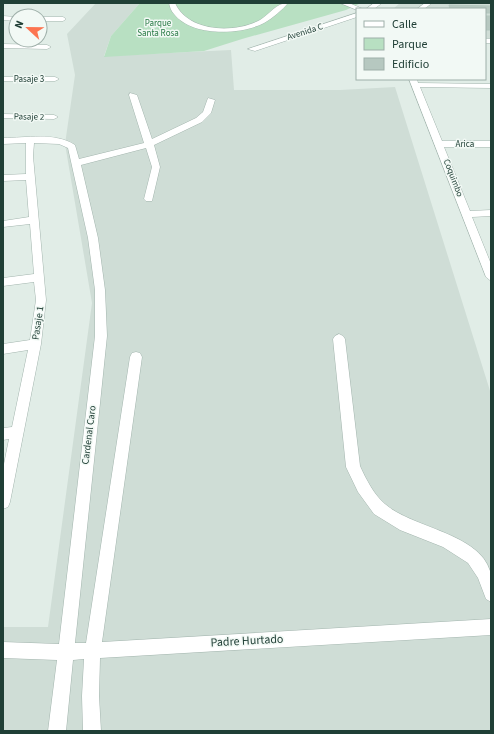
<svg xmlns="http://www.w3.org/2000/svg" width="494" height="734" font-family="'Source Sans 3',sans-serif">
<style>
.built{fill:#cfddd6}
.green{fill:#b8e0c2}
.building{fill:#b6c8c0;stroke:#b3c7be}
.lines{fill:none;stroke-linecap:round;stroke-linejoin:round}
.minor-casing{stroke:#a3b5ae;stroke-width:1}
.minor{fill:#fff;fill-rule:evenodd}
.labels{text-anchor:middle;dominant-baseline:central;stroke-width:3;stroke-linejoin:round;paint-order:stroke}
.far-park-label{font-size:9px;fill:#277944;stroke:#f2f9f5}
.far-street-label{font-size:9px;fill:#203f36;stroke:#f2f9f5}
.street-label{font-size:10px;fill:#203f36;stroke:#f2f9f5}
.near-street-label{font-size:12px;fill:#203f36;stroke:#f2f9f5}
</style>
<rect width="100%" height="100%" fill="#e1ede7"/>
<g class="built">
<polygon points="96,3 140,3 111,36 104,56 231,50 234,90 340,90 395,87 491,394 491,731 3,731 3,627 48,627 92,303 65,144 75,75 67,34"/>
<polygon points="400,3 491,3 491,38 485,38 485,9 393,9"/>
</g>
<polygon class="green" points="140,3 361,3 346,10 242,39 204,51 104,57 111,36"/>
<g class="building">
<polygon points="449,5 491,6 491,13 485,13 485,9 450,9"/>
<rect x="485" y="16" width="6" height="14"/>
</g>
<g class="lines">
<g class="minor-casing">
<g id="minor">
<path d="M169,3H175C188,32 234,34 260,20C270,14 276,3 288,3C282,10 273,18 264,23C241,35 192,37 174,14C171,11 170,7 169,3Z"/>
<polygon points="340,3 349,3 363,9 357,10"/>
<polygon points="374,3 382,3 374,9 366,9"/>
<polygon points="425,3 432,3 424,9 417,9"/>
<polygon points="357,13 357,17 255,51 248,49"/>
<polygon points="3,16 16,17 16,21 3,20"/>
<polygon points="40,17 63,17 66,19 63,21 40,21"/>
<rect x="485" y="39" width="6" height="4"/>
<polygon points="3,44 47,45 51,47 47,49 3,48"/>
<polygon points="3,77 55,77 59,79 55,81 3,81"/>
<polygon points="409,79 417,79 418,83 491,84 491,88 420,87 442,141 491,141 491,147 444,147 470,211 491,210 491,216 472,217 491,264 491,281 486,277"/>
<path d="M130,93L137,95L152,139L196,118L203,112L208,98L215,100L211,113L202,122L154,145L160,167L152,201H146L144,199L152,167L146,148L81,165L98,238L105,290L107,336L75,643H86L130,357L132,353L136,352L140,353L142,357L102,642L491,619V635L100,658L99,696L101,731H83L82,696L84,659L73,660L66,731H48L57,660L3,658V642L59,644L95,336V290L88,238L68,148L59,144L34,143L33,156L46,300L41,344L10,502L8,507L3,509V469L9,439L3,440V428L12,427L28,350L3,354V344L30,340L36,300L34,282L3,286V278L34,274L30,224L3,227V221L29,217L26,180L3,181V175L26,174V143L3,144V138C26,138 55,132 75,145L79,159L144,143L129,95Z"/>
<polygon points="3,114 54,115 58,117 54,119 3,118"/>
<path d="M339,334L343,336L345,339L360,466C366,479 374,495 385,504C412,528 479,533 490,571C493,580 491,592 491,602L486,599L478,578L468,563L443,547L400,530L374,514L358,492L346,467L333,339L335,336Z"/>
</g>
</g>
<use href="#minor" class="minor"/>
</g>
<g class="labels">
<g class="far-park-label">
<text x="158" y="23">Parque<tspan x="158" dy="10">Santa Rosa</tspan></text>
</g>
<g class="far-street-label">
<text transform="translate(305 32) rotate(-18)">Avenida C</text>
<text x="29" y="79">Pasaje 3</text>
<text transform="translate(29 117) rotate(1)">Pasaje 2</text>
<text x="465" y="144">Arica</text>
<text transform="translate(453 178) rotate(69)">Coquimbo</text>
</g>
<g class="street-label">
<text transform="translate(38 323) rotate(-82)">Pasaje 1</text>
<text transform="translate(89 435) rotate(-83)">Cardenal Caro</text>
</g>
<g class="near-street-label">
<text transform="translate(247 641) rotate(-3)">Padre Hurtado</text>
</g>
</g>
<rect width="494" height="734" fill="none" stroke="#203f36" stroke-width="8"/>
<rect x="356" y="8" width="130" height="72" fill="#f2f9f5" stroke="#9eafa9"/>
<rect x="364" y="21" width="20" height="6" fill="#ffffff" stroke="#9eafa9"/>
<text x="392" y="28" font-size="12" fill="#203f36">Calle</text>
<rect x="364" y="38" width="20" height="12" fill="#b8e0c2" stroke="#9eafa9"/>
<text x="392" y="48" font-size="12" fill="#203f36">Parque</text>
<rect x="364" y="58" width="20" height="12" fill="#b6c8c0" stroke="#9eafa9"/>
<text x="392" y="68" font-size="12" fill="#203f36">Edificio</text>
<g transform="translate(28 28) rotate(292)"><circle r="19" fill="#f2f9f5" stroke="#9eafa9"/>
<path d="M0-3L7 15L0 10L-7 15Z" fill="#fc7450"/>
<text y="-6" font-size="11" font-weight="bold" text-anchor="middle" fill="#203f36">N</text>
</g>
</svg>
